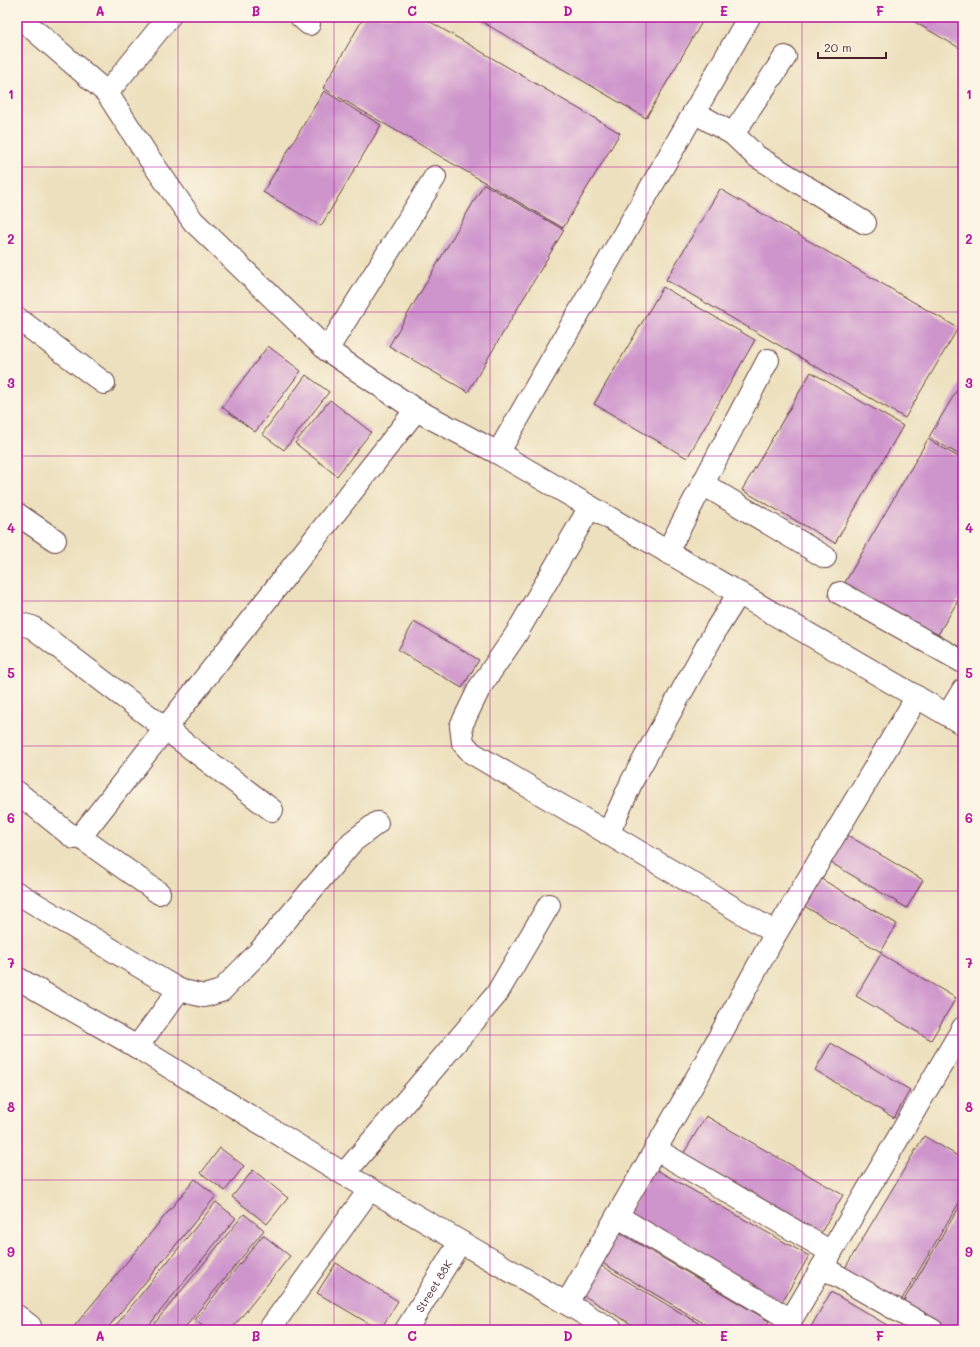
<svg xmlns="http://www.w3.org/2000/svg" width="980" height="1347" font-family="Mali,sans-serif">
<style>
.building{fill:#ce94cc}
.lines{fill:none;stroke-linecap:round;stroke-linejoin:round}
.minor-casing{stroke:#623c41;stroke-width:24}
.minor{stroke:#fff;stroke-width:22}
.grid{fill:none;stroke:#b5179e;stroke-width:1;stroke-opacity:0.55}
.labels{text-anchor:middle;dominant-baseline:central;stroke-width:4;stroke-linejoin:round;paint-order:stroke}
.street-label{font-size:11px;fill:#4a1f2b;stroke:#fcf5e5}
.neatline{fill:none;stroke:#b5179e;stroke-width:1.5}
.grid-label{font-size:13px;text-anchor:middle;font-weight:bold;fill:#b5179e}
</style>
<rect width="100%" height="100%" fill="#fcf5e5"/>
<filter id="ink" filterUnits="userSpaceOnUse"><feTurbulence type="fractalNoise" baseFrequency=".025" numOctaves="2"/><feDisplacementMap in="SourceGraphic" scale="8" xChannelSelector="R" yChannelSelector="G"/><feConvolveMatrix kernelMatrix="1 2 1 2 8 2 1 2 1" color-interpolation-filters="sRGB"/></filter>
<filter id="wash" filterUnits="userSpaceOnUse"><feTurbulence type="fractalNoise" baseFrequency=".012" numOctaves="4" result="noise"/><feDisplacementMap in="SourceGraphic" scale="16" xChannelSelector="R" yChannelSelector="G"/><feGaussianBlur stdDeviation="0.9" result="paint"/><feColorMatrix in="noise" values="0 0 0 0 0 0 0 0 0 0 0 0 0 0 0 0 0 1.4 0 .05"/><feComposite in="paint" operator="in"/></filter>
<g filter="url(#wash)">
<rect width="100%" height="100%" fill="#ede0be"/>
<g id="blocks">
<g class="building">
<polygon points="364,17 422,17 620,133 563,228 323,88"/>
<polygon points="474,17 693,17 702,22 646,118"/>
<polygon points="906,17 963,17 963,50"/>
<polygon points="324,91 381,125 321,226 263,192"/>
<polygon points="484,184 564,230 468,392 389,346"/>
<polygon points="720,189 958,328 905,418 666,280"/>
<polygon points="663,287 755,340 687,458 594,404"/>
<polygon points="268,346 301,371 255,432 222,407"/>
<polygon points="811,372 903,426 835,543 742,490"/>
<polygon points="306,375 329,392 284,450 262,434"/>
<polygon points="963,380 963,457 929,437"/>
<polygon points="330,400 371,432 337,476 295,443"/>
<polygon points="928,439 963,460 963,592 936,638 844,584"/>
<polygon points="414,622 479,660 462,688 398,650"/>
<polygon points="844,833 923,880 907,908 828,861"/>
<polygon points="818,877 897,924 881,952 801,904"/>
<polygon points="881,954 956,998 931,1040 856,996"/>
<polygon points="831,1043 910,1090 894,1118 815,1070"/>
<polygon points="706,1116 843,1195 819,1236 682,1156"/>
<polygon points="924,1136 963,1159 963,1196 898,1306 842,1273"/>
<polygon points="220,1148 244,1166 225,1191 201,1173"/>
<polygon points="655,1169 809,1256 782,1302 628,1215"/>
<polygon points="253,1170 288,1198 267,1224 232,1197"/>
<polygon points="195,1179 216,1196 106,1330 71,1330"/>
<polygon points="963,1201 963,1327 961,1330 940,1330 900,1307"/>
<polygon points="216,1202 236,1218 145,1330 112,1330"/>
<polygon points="244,1214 264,1230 183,1330 149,1330"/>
<polygon points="617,1231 769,1321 764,1330 715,1330 599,1261"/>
<polygon points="263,1235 290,1256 231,1330 208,1330 195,1320"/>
<polygon points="336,1263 398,1301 380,1330 317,1293"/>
<polygon points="598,1264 710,1330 641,1330 581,1294"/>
<polygon points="831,1292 887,1325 884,1330 809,1330"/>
</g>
</g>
</g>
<g filter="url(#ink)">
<use href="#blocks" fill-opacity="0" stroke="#623c41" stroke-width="1"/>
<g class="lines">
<g class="minor-casing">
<g id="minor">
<polyline points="19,17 107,93 147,155 193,221 327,350 416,410 498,453 963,724"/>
<polyline points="301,17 309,24"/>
<polyline points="107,93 169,17"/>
<polyline points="694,112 733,134 756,156 865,223"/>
<polyline points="733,134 785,57"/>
<polyline points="17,318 104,383"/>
<polyline points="327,350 435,177"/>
<polyline points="498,453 749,17"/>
<polyline points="703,484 825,557"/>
<polyline points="590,507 515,636 480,687 461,726 463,743 472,753 776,933"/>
<polyline points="17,514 55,540"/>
<polyline points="667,552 768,360"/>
<polyline points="840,593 963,662"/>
<polyline points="17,623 32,627 272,810"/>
<polyline points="948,715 963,690"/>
<polyline points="17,792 74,838 80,837 416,410"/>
<polyline points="608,834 632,781 717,628 739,593"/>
<polyline points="80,837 159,893"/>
<polyline points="17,893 179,990"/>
<polyline points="17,978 137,1047 344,1174 612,1330"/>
<polyline points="137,1047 179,990 204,996 221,991 259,952 352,842 377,823"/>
<polyline points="655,1149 831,1252"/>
<polyline points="344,1174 496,995 549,905"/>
<polyline points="617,1216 791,1320"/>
<polyline points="822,1267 932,1330"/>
<polyline points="567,1303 700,1072 776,933 917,697"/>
<polyline points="17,1316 30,1326"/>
<polyline points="269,1330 370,1189"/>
<path id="s1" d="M406,1330L460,1242"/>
<polyline points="785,1330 963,1028"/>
</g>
</g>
<use href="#minor" class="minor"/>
</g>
</g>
<path class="grid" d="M178,17V1330M334,17V1330M490,17V1330M646,17V1330M802,17V1330M17,167H963M17,312H963M17,456H963M17,601H963M17,746H963M17,891H963M17,1035H963M17,1180H963"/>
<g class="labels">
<g class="street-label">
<text stroke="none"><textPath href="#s1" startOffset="52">Street 88K</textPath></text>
</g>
</g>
<rect width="980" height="1347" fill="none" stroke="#fcf5e5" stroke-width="44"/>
<path d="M818 52v6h68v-6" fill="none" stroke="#4a1f2b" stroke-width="2"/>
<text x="824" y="52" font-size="12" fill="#4a1f2b" stroke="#fcf5e5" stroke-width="3" paint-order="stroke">20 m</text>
<rect x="22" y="22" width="936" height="1303" class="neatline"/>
<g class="grid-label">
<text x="100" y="16">A</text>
<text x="256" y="16">B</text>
<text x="412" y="16">C</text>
<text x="568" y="16">D</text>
<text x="724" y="16">E</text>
<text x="880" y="16">F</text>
<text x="11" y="99">1</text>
<text x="969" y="99">1</text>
<text x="11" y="244">2</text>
<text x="969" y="244">2</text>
<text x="11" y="388">3</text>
<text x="969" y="388">3</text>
<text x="11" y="533">4</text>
<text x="969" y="533">4</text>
<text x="11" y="678">5</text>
<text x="969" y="678">5</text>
<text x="11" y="823">6</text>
<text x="969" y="823">6</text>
<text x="11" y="968">7</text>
<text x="969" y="968">7</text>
<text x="11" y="1112">8</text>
<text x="969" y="1112">8</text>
<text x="11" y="1257">9</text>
<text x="969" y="1257">9</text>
<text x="100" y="1341">A</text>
<text x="256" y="1341">B</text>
<text x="412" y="1341">C</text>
<text x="568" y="1341">D</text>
<text x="724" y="1341">E</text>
<text x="880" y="1341">F</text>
</g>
</svg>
